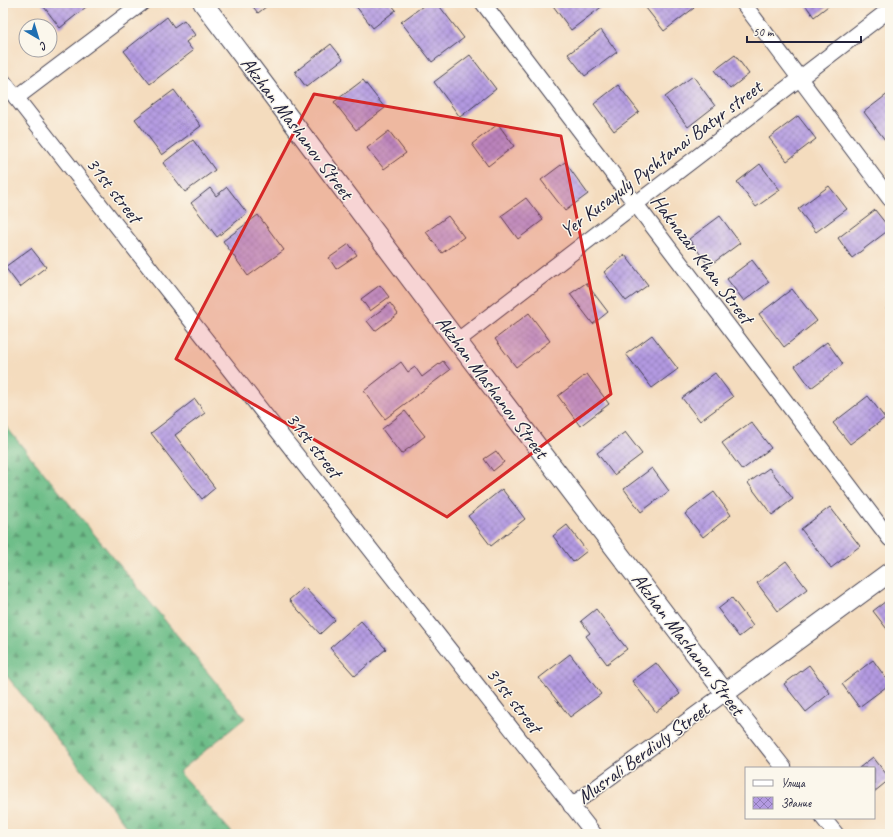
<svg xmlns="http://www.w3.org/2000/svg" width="893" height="837" font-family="Caveat,sans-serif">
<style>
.forest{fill:url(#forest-firs);stroke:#487062}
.building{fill:url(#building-cross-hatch)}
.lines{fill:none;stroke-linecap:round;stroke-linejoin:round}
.minor-casing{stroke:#423e4f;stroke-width:17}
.tertiary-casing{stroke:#423e4f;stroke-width:21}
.minor{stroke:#fff;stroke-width:15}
.tertiary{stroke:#fff;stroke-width:19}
.marked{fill:#d62828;fill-opacity:0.2;stroke:#d62828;stroke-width:3;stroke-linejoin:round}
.labels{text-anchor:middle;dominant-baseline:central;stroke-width:3;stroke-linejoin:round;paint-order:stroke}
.street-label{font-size:20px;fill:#22223b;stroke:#fbf7ec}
</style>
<defs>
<pattern id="forest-firs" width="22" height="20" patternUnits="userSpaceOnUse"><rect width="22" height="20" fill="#6ebe89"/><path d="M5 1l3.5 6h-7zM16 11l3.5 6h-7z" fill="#5a9a71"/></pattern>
<pattern id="building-cross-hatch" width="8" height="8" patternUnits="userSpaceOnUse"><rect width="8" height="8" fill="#b39ae1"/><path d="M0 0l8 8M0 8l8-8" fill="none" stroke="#917db8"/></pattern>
</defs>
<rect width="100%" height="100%" fill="#fbf7ec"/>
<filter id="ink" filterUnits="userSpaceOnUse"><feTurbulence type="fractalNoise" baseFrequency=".025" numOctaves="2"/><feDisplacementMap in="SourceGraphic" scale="8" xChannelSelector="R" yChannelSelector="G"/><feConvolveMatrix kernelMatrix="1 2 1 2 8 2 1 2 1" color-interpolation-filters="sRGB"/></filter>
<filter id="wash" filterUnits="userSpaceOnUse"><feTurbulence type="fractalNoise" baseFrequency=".012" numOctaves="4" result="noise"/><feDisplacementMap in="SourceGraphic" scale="16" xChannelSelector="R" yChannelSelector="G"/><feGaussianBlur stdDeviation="0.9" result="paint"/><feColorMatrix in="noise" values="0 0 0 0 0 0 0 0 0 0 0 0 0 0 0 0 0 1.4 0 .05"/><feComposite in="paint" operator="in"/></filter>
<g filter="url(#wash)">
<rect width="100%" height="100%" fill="#f4dcbe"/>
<polygon class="forest" points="3,423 245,718 179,772 233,834 133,834 3,671"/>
<g id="blocks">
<g class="building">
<polygon points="41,3 91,3 60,28"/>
<polygon points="250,3 271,3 258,13"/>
<polygon points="357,3 390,3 396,10 373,28 355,5"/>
<polygon points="427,3 437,3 464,38 432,62 401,22"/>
<polygon points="551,3 602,3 604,5 571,30"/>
<polygon points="653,3 691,3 694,8 664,31 646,8"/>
<polygon points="804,3 832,3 814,17"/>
<polygon points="167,17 174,27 184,20 195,35 186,42 193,51 150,84 124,51"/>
<polygon points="601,30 617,52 585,76 568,54"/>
<polygon points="331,44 343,59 306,87 295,72"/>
<polygon points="470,55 496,89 460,117 434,82"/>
<polygon points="735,55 749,74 730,89 715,70"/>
<polygon points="693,76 715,106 688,127 665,97"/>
<polygon points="363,80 385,108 356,130 334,102"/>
<polygon points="618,85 639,112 614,131 594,104"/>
<polygon points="174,90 201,126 162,155 135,119"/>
<polygon points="889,93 890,95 890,136 885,140 864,112"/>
<polygon points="798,116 816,139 787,161 769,138"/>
<polygon points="498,124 514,146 488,166 472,144"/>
<polygon points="389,131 406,153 384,169 367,148"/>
<polygon points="193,140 215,170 185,192 163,163"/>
<polygon points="565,162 588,194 565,211 541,180"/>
<polygon points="760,164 780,190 756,207 737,182"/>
<polygon points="829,186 847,209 816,232 798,209"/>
<polygon points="227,187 247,213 217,237 191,203 210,188 216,196"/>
<polygon points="526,198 543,220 518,239 501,216"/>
<polygon points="875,210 890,229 852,258 838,238"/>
<polygon points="258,215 284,250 248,276 223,241"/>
<polygon points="448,216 464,237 442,253 426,232"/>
<polygon points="720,216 740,243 709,266 689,239"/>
<polygon points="349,244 357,255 336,269 329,258"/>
<polygon points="31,248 46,267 20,287 5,267"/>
<polygon points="625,255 648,285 626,301 604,272"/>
<polygon points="752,260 769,282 744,301 727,279"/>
<polygon points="586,283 608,312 593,324 570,294"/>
<polygon points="380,285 389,297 370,311 361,299"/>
<polygon points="792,289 817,321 784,347 759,314"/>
<polygon points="390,303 398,314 375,331 367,321"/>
<polygon points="890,305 890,313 886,308"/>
<polygon points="529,313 550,341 516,367 495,339"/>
<polygon points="652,335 678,369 652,388 626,354"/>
<polygon points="827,342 843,364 811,388 795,366"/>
<polygon points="443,361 450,370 385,419 364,391 401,362 408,372 415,367 422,377"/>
<polygon points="715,373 733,397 700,421 682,398"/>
<polygon points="587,374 609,404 580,426 558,396"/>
<polygon points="868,396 885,418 850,444 833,423"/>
<polygon points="195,399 205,413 175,435 215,488 202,499 151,433"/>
<polygon points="405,411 425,436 401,454 382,429"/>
<polygon points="751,422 771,448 742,470 722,443"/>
<polygon points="625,432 642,454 614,475 597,453"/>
<polygon points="496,451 504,462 493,471 484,459"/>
<polygon points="652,468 669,491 641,512 624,489"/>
<polygon points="769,468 793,499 772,515 748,483"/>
<polygon points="502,489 525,519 491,546 468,516"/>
<polygon points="714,492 731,515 703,537 685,514"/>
<polygon points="830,507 860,546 831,568 801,529"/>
<polygon points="567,525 587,551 573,562 553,536"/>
<polygon points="786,561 807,589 778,611 757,583"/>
<polygon points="304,587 335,620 320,634 289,600"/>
<polygon points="732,598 753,626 739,637 718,609"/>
<polygon points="890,598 890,633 873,611"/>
<polygon points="596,609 627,649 607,664 586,636 590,633 581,621"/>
<polygon points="361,621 386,649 355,676 330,648"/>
<polygon points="570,654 601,694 570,717 539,678"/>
<polygon points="873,660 890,684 859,707 842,684"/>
<polygon points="656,663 680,694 656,712 632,681"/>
<polygon points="809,665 830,693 806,712 784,684"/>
<polygon points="873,757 890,779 874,792 874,768 859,768"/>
</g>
</g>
</g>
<g filter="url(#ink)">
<use href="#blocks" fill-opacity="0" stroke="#423e4f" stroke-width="1"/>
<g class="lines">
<g class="minor-casing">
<g id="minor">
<polyline points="483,3 890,539"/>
<polyline points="743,3 890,199"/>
<polyline points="3,81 594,834"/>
<polyline points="16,98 142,3"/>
<polyline points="457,341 890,9"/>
<polyline points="571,806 725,693 784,768"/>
<polyline points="823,818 836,834"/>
</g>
</g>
<g class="tertiary-casing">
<polyline id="tertiary" points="203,3 457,341 725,693 890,572"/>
</g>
<use href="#minor" class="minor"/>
<use href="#tertiary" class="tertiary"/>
</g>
</g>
<path class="marked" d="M314,94L561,136L611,394L447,517L176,359Z"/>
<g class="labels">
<g class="street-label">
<text transform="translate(297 128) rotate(53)">Akzhan Mashanov Street</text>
<text transform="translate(661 159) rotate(-37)">Yer Kusayuly Pyshtanai Batyr street</text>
<text transform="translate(114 190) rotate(52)">31st street</text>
<text transform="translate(702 259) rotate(53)">Haknazar Khan Street</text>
<text transform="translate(492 387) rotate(53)">Akzhan Mashanov Street</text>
<text transform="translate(314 445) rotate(52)">31st street</text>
<text transform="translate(688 644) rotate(53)">Akzhan Mashanov Street</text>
<text transform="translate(514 700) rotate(52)">31st street</text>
<text transform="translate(643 753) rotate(-36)">Musrali Berdiuly Street</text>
</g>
</g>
<rect width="893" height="837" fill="none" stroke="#fbf7ec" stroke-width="16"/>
<rect x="745" y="767" width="130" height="52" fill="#fbf7ec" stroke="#a4a2a5"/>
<rect x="753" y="780" width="20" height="6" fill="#ffffff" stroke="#a4a2a5"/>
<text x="781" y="787" font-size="12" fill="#22223b">Улица</text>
<rect x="753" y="797" width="20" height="12" fill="url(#building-cross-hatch)" stroke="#a4a2a5"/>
<text x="781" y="807" font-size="12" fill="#22223b">Здание</text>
<g transform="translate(38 38) rotate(142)"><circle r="19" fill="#fbf7ec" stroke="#a4a2a5"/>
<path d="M0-3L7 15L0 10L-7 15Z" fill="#1f6fb2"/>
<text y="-6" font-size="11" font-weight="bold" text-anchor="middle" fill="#22223b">С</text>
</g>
<path d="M747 36v6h114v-6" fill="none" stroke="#22223b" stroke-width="2"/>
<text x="753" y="36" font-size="12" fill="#22223b" stroke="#fbf7ec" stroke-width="3" paint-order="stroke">50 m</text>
</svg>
